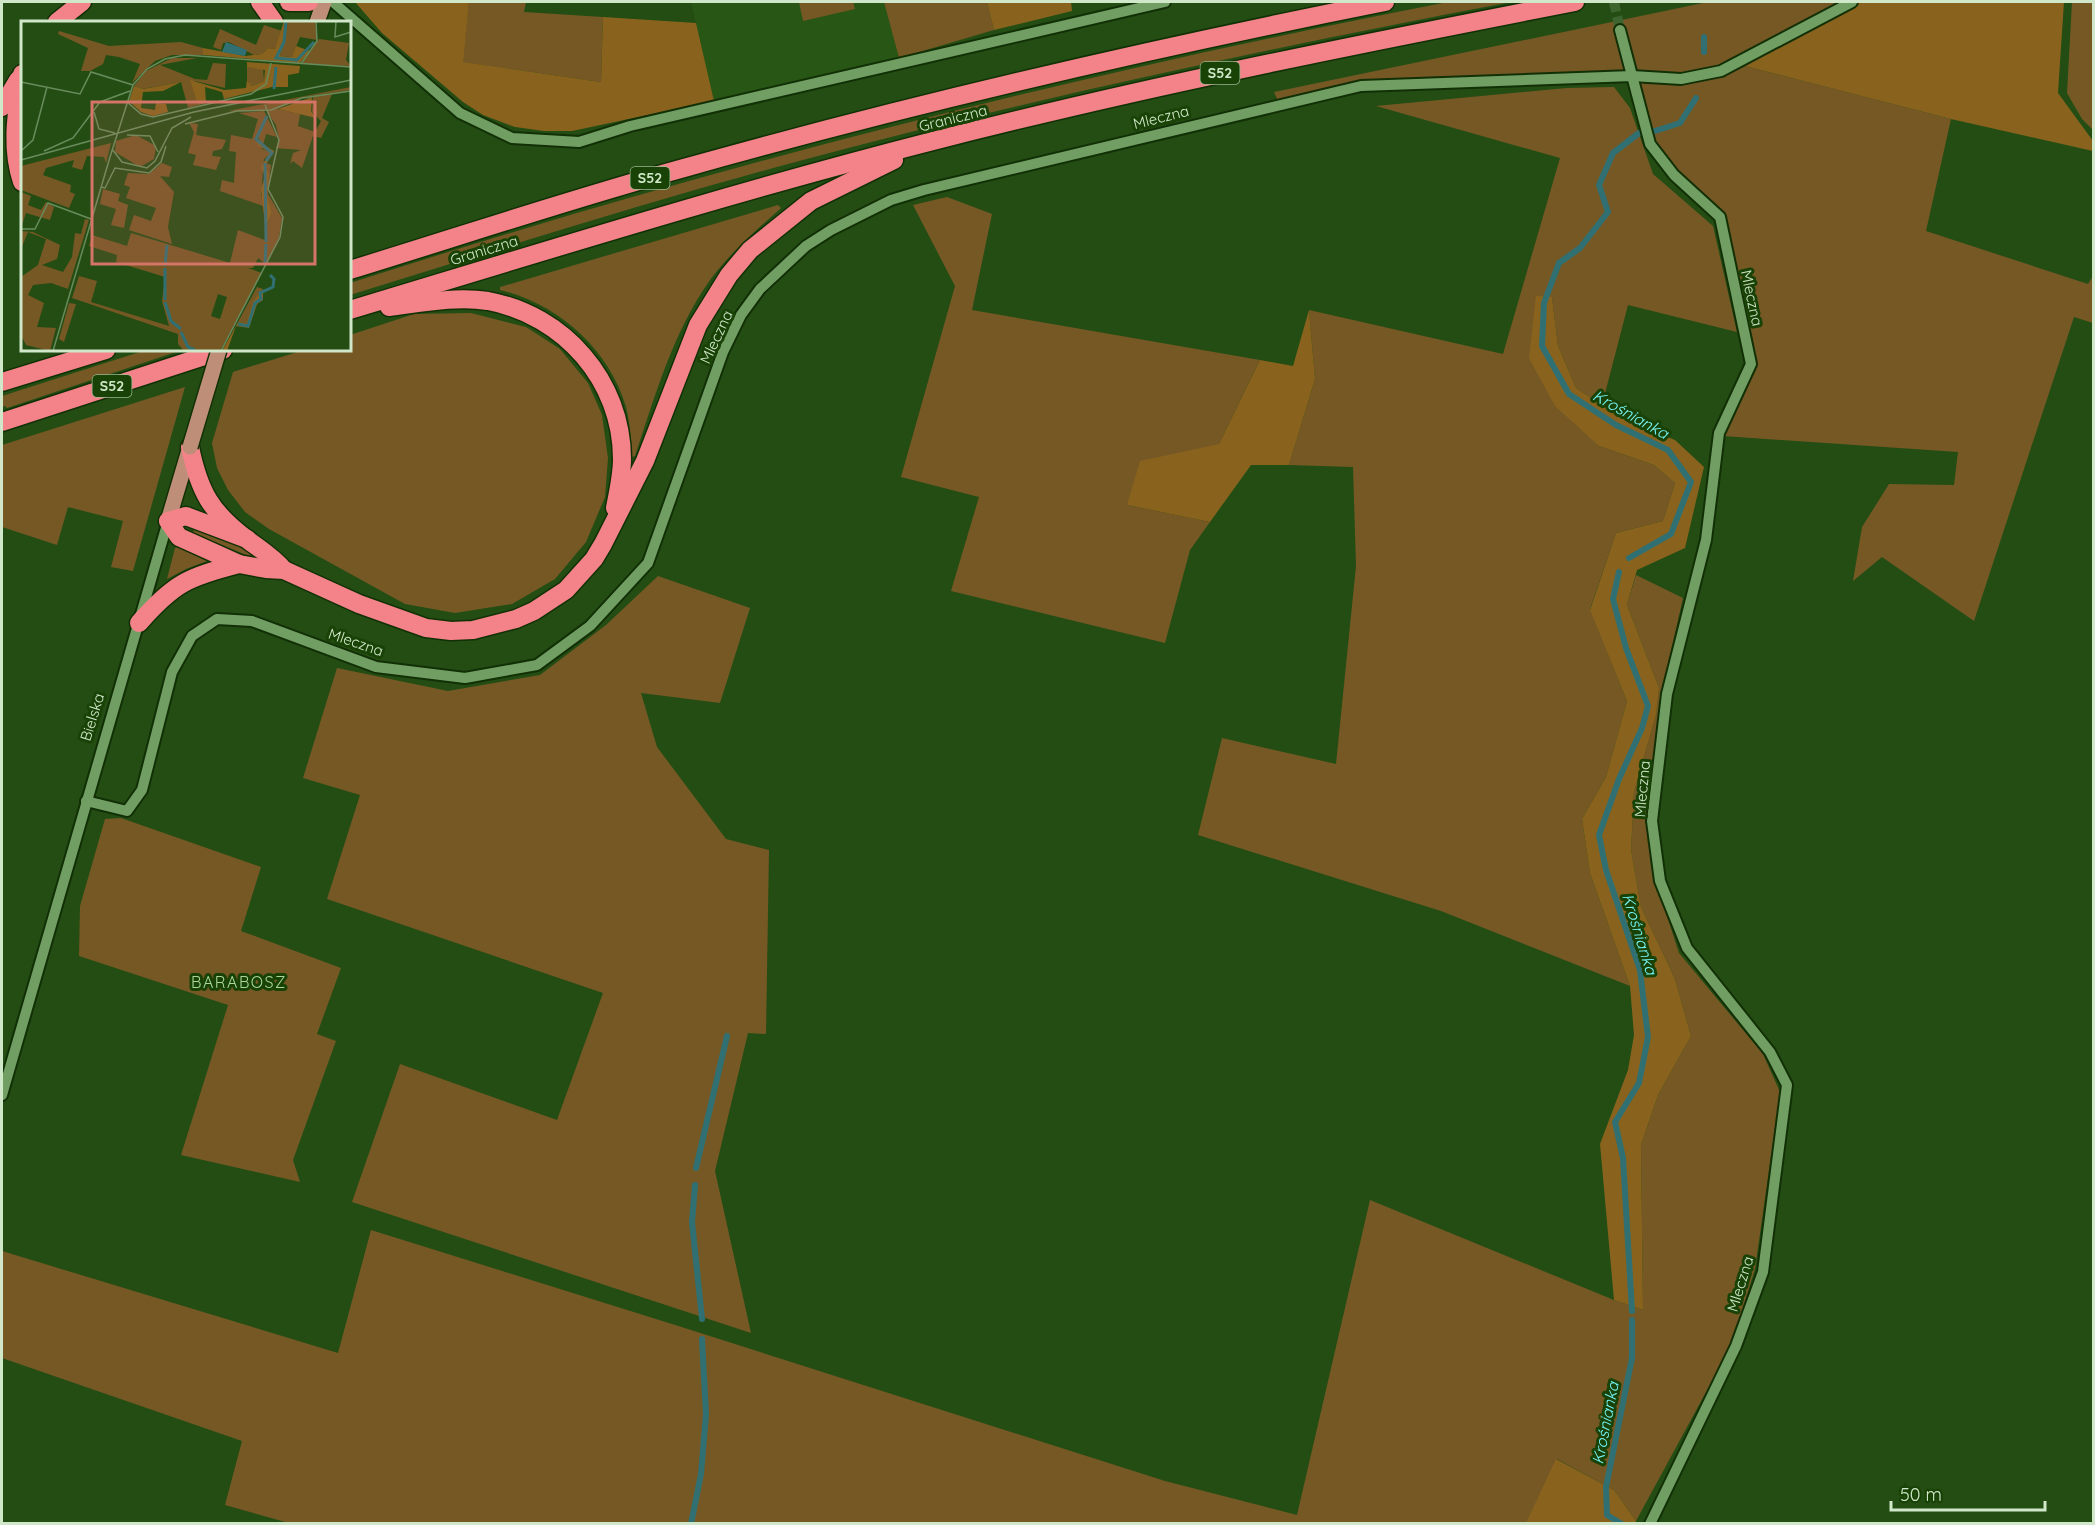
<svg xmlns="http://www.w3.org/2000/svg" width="2095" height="1525" font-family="Quicksand,sans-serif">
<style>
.built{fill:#285615}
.green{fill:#765825}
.forest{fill:#89631e}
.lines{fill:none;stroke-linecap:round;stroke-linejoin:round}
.stream{stroke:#317072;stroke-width:6}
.minor-tunnel{stroke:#3e642f;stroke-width:10;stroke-dasharray:10 5;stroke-linecap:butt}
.minor-casing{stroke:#123005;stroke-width:14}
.major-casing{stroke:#123005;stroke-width:18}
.highway-casing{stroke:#123005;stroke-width:21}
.minor{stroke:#719e63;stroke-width:10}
.major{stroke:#bf8e79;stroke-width:15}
.highway{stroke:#f38388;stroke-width:18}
.major-bridge-casing{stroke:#123005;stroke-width:18;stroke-linecap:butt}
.major-bridge{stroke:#bf8e79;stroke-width:15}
.labels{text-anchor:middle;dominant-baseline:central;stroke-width:6;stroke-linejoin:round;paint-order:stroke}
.shield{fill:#194206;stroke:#99b68e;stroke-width:1.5}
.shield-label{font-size:14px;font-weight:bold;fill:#d0e8c9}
.street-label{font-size:15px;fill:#d0e8c9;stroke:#194206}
.water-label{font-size:16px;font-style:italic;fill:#76f6fa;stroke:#194206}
.neighbourhood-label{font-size:16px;letter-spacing:1.5px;fill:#a9d799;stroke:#194206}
.inset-river{fill:none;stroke:#317072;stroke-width:3}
.inset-road{fill:none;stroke:#698b5c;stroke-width:1.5}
.view{fill:#d47568;fill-opacity:0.15;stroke:#d47568;stroke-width:3}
.inset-edge{fill:none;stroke:#d0e8c9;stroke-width:3}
</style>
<rect width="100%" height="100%" fill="#244d14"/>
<polygon class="built" points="691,2 884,2 899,58 714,101"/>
<g class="green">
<polygon points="469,2 526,2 524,12 603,17 601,82 462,62"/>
<polygon points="799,2 853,2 855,9 803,21"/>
<polygon points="884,2 987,2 994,30 899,58"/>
<path d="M1448,2H1511C1268,48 1027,100 788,164C641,204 495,250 350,295V283C710,167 1076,74 1448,2Z"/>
<polygon points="1708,2 1842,2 1721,66 1684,75 1364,81 1278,101 1274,92"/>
<polygon points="2072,2 2093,2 2093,130 2082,119 2067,93"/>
<polygon points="1741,65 1951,119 1926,231 2088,284 2093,276 2093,323 2074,317 1974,621 1882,557 1853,581 1862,527 1889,484 1954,485 1958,452 1723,436 1757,363 1726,217 1677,172 1655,143 1638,80 1682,84"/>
<polygon points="1614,87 1630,108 1653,174 1713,226 1737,332 1628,305 1602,405 1576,388 1558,346 1552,297 1536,297 1599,446 1654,465 1675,483 1663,521 1616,533 1590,609 1627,701 1606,777 1582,819 1590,873 1630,986 1441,911 1198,835 1222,738 1336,764 1356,566 1353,467 1289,465 1315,379 1309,310 1503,354 1560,158 1376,106 1567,88"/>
<polygon points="947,197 992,214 972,310 1260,360 1219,444 1127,505 1210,522 1190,550 1165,643 951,591 979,497 901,477 955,286 913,205"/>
<path d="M778,205L781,208C756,230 730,253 710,280C673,332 655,396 635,456L632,457C631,440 630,423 626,407C610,350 557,303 500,290V287Z"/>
<polygon points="471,313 526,327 560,349 588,383 602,415 608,458 605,497 586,542 555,579 512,604 455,613 405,604 269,529 245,512 228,490 217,468 212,443 233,372 304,350 350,350 350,335 414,314"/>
<polygon points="146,350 182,350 7,408 5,406 2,407 2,396"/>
<polygon points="185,387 133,571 111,567 123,521 68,507 57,545 2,527 2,445"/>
<polygon points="194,530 212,533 276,563 275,567 193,533"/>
<polygon points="177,547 207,561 186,569 167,579 175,548"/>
<polygon points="1636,575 1683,598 1664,682 1647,813 1651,867 1679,953 1763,1054 1780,1092 1755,1269 1731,1346 1636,1521 1614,1490 1557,1459 1526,1524 289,1523 225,1505 242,1441 2,1358 2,1251 338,1353 371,1230 672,1324 1165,1481 1297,1515 1370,1200 1614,1300 1643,1310 1641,1145 1658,1095 1691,1036 1675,979 1641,907 1631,850 1634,792 1656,715 1659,688 1627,605"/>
<polygon points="658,576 750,608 720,703 641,693 657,747 726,839 769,850 766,1034 748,1033 715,1171 751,1333 352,1202 400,1064 557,1120 603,993 327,899 360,795 303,778 337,668 448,691 540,675 606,625"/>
<polygon points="121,818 261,867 241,931 341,968 317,1034 336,1041 293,1160 300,1182 181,1155 228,1005 79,956 80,906 105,819"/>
</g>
<g class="forest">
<polygon points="355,2 469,2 463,62 601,82 603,17 696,23 714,101 572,131 544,131 515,127 483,115 463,102 382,33"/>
<polygon points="987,2 1071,2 1072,11 994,30"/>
<polygon points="1863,2 2064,2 2058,93 2093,141 2093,151 1951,119 1741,65 1853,5"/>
<polygon points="1536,296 1552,297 1558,346 1576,388 1625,420 1675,440 1704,467 1685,548 1637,570 1627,605 1659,688 1656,715 1634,792 1631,850 1641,907 1675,979 1691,1036 1658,1095 1641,1145 1643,1310 1614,1300 1600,1144 1628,1070 1634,1035 1630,986 1590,873 1582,819 1606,777 1627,701 1590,610 1616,533 1663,521 1675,483 1654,465 1599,446 1555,406 1529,358"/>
<polygon points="1309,310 1315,379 1289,465 1251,465 1210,522 1127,505 1140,461 1219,444 1260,360 1293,366"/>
<polygon points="1556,1459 1614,1490 1636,1521 1635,1523 1526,1523"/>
</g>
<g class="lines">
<g class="stream">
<polyline points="1704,52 1704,37"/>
<polyline points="1629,558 1671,534 1691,482 1668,450 1616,425 1569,394 1542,346 1544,303 1559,263 1580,248 1608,212 1599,185 1613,153 1639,133 1655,131 1680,123 1696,98"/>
<polyline points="1619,572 1613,599 1626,648 1648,706 1642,728 1619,779 1599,835 1606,870 1640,970 1648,1037 1639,1083 1615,1122 1623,1158 1632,1311"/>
<polyline points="696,1168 727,1036"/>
<polyline points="695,1185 692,1222 702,1319"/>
<polyline points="691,1524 701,1474 706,1414 702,1339"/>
<polyline points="1622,1524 1607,1515 1606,1487 1632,1358 1632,1320"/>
</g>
<polyline class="minor-tunnel" points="1614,2 1620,30"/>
<g class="minor-casing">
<g id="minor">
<polyline points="333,2 460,113 512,138 579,142 630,126 1165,2"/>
<polyline points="1620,30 1650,144 1674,175 1720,217 1751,364 1719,433 1706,540 1667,694 1652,821 1660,881 1687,948 1770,1052 1787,1085 1763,1272 1736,1346 1650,1524"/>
<polyline points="86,801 127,811 142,790 172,672 192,636 217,619 252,621 376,667 465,678 537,665 590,626 648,563 723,352 741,315 760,289 806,246 831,230 891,200 924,190 1361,86 1632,76 1681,79 1721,71 1852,2"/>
<polyline points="2,1095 168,521"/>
</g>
</g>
<g class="major-casing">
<g id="major">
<polyline points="317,22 324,2"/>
<polyline points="168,521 190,447"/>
</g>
</g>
<g class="highway-casing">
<g id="highway">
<polyline points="260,2 274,22"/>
<polyline points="289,2 309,2"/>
<polyline points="57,22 82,2"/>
<path d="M22,74C17,111 10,146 22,182"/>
<polyline points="2,107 18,80"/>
<path d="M350,270C461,236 571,199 684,168C915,103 1149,49 1385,2"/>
<path d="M389,307C421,303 456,296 488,301C564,315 622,381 622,459C622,475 618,492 615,508"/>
<path d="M350,310C542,252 734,192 929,142C1143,87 1359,44 1575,2"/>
<polyline points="2,382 106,350"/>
<polyline points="2,422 223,350"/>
<path d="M190,447C199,491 211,513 248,540C261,550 273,557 284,570"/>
<polyline points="247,539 186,516 168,521 179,537 239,564 266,569 284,570 359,604 426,628 451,631 473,630 516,619 534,611 566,590 594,559 603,544 645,461 698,325 729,275 750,250 811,201 894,160"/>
<path d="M139,623C174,583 188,577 239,564"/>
</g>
</g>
<use href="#minor" class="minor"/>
<use href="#major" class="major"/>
<use href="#highway" class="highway"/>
<g class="major-bridge-casing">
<polyline id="major-bridge" points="190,447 219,350"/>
</g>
<use href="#major-bridge" class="major-bridge"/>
</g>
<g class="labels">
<g class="shield">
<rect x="1200.5" y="62" width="39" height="22" rx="4.5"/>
<rect x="630.5" y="167" width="39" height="22" rx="4.5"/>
<rect x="92.5" y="375" width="39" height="22" rx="4.5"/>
</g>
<g class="shield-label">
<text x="1220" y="73">S52</text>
<text x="650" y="178">S52</text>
<text x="112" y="386">S52</text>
</g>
<g class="street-label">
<text transform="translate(1161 117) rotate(-14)">Mleczna</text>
<text transform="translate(953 118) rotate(-14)">Graniczna</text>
<text transform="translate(484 250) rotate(-17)">Graniczna</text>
<text transform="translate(1752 298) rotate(78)">Mleczna</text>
<text transform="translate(716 337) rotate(-65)">Mleczna</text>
<text transform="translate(356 642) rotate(19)">Mleczna</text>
<text transform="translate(92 717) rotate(-73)">Bielska</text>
<text transform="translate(1642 789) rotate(-85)">Mleczna</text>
<text transform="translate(1740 1284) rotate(-73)">Mleczna</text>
</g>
<g class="water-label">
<text transform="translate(1631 414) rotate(29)">Krośnianka</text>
<text transform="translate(1640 934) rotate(73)">Krośnianka</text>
<text transform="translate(1605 1423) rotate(-79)">Krośnianka</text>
</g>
<g class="neighbourhood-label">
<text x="239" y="982">BARABOSZ</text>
</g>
</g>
<g transform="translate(21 21)">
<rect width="330" height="330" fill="#244d14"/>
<path d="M267,0H294L296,19L279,16L271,36L259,35ZM243,4L261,10L254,28L247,27L241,33L233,34L208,21L202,22L200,29L192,26L199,8L235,24ZM38,10L88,25L160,21L182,27V34H151L134,40L111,62L119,43L98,36L85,34L82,43L69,50H60L67,27L37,13ZM298,18L328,22L325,39L330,45L281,43ZM151,37H176L139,44L174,58L186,59L192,42L205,43L204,67L174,60L177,84L167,87L160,61L121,68L113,65L125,50ZM226,46L242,47L243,60L231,65L226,59ZM330,66V69L283,76L256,88L279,93L277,105L294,111L300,100L291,91L292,75L311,73L301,97L308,101L300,117L292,115L281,147L272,140L269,143L272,132L280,129L255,127L258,119L255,104L245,89L207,90ZM243,90L256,116L245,113L242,124L235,113L241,128L250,132L243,138L240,174L245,186L199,170L201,159L213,162L215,131L208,130L210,114L231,118L237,98L218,92ZM168,102L177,103L175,114L205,119L201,128L192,130L191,135L200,136L195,149L172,144L175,134L167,132L173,111ZM115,114L135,125L133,138L119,146L94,131L95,120ZM90,122L85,142L83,136L66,135L61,149L51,146L53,139L25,147L22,154L50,164L49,171L54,173L48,187L0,169V145ZM141,142L151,146L148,156L139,155L153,171L147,206L151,223L108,209L113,194L130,200L135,187L105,177L109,166L103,164L107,152L128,153ZM245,142L250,144L247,173L261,197L258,216L245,243L237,237L232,247H227L241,252L199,330H163L157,323V313L51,277L58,255L76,260L70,281L148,305L141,280L144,256L95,241L96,234L68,225L71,214L106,225L110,212L209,242L217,209L246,220V203L251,191L245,171ZM197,273L206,276L199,298L190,295ZM82,168L99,173L97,180L107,184L103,207L90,204L95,188L79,183ZM0,171L10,175L7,184L20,189L25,181L33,186L29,199L5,192L0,207ZM64,198L68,199L47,268L30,262L12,264L7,274L23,282L16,306L35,307L29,330L5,324L0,314V256L17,244L25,218L7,211L0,228V210L12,211L39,224L36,238L21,244L42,251L51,236L54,212L60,213ZM236,266L242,268L226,304L217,301ZM48,282L55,283L43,321L38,318Z" fill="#765825" fill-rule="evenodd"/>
<path d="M263,0H267L259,35L271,36L275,25L289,30L279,42L182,34V27L224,35L241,33L247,27L254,28ZM226,41L279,45L278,52L267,54V66H251L203,78L201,71L184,66L185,82L177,84L169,59L203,69L225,67L226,59L231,65L243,60L244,49L226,46ZM160,61L142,70L122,71L120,87L134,89L135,82L145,83L147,91L132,95L120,91L108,80L113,65L122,68ZM291,76L290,90L295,97L257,88ZM235,112L239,122L253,130L244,145L248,154L245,171L251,191L246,203V221L240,168L244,155L240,146L249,132L237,124ZM242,268V279L236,283L228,307L215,305L206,330H201L217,301L226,303L232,281Z" fill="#89631e"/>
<path d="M205,21L226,29L224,35L201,31Z" fill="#317072"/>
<path class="inset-river" d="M265,0L263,21L255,37L276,39L293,21M253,68L255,46M245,140L251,132L235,118L246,95M244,142L245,221M244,243L245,223M144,245L146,224M144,279V247M144,281L150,300L160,308M217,303L227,305L234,282L240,278L239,272L252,266L253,258L249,254M160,311L167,326L174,329"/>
<path class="inset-road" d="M315,0L314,16L330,11M280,43L296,20L295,0M0,61L59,73L70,51L112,64M105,80L120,93L132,96L230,73L245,63L250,42M73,91L78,108L94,112M164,103L216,90L250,89L281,77L330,70M106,114L129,115L137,131M91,128L101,141L126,147L134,140L151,107L170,96M0,130L12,119L26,66M23,130L52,117L79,81L109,70M89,136L112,64L126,48L144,38L164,34L330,46M0,139L173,91L330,59M80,166L84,167L94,147L128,152L140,141L145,125M0,208H14L27,182L70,198M32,330L89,136M200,330L259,216L262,196L247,168L258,119L244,84"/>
<path class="view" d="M71,81H294V243H71Z"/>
<rect width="330" height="330" class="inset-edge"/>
</g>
<rect width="2095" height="1525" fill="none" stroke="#d0e8c9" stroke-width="6"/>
<path d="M1891 1501v9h154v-9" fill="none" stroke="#d0e8c9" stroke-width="3"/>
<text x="1900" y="1501" font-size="18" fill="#d0e8c9" stroke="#194206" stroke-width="4.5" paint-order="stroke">50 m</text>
</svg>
